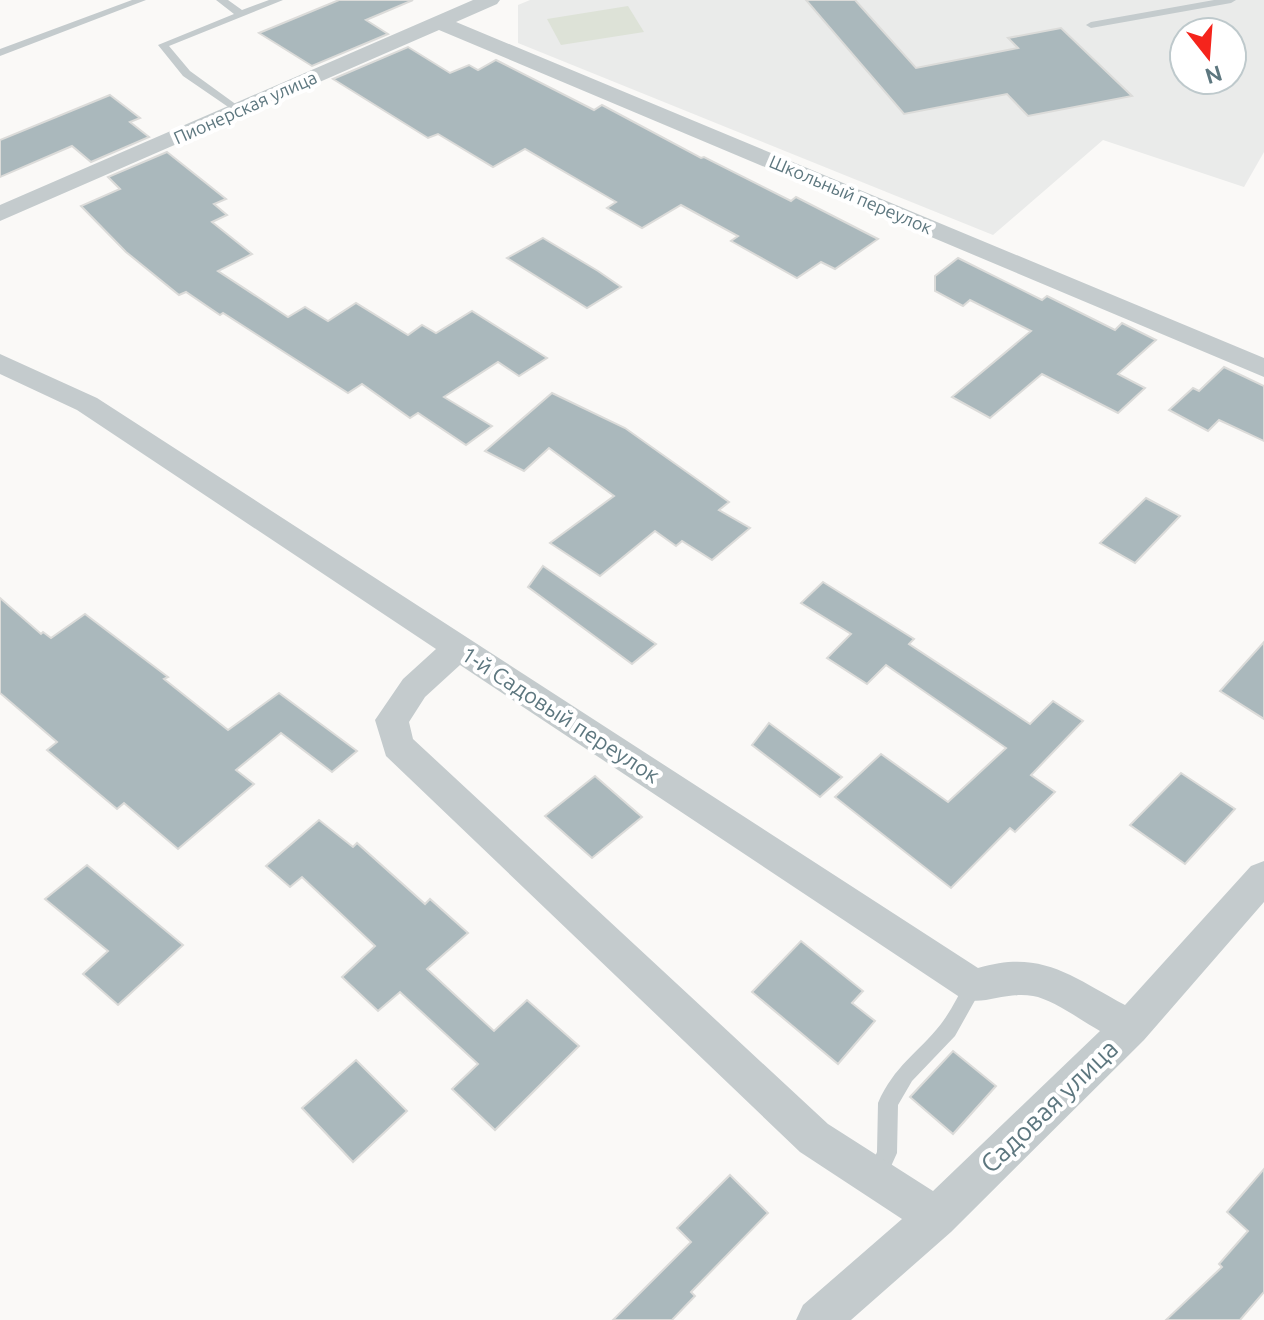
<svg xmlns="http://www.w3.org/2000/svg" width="1264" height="1320" font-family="Ubuntu,sans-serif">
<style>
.built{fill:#eaebea;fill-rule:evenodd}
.green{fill:#dde2d7}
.building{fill:#aab8bc;stroke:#dbdbd9;stroke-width:2}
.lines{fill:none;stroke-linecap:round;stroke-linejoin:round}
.service{fill:#c4cbcd;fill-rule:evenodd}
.minor{fill:#c4cbcd;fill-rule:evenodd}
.labels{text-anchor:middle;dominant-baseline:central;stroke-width:8;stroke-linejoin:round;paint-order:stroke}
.far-street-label{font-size:18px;fill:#5d777f;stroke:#fff}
.street-label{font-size:22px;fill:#5d777f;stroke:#fff}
.near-street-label{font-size:26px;fill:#5d777f;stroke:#fff}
</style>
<rect width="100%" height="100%" fill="#faf9f7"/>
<path class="built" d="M530,0H1264V152L1244,187L1103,140L993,235L518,43V5ZM1184,32H1232V80H1184Z"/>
<polygon class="green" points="628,6 644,32 561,45 547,19"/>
<g class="building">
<polygon points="339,0 413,0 366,20 388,34 312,66 259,33"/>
<polygon points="806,0 855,0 916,68 1018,48 1008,38 1061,28 1132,96 1028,116 1007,94 904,114"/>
<polygon points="408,47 450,73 469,65 478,70 496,60 594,110 602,105 701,158 704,157 791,201 796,197 878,239 835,269 821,262 797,278 731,241 738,236 681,205 642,228 607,208 616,202 525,149 493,167 438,134 428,138 333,79"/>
<polygon points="110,95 140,118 130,122 149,137 91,162 72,146 0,177 0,140"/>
<polygon points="167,152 226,199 214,204 227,215 212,222 252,254 218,271 288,317 305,307 328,321 356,303 408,335 422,325 436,333 472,311 547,358 519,376 498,362 444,397 492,426 466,445 418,413 410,418 362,384 348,393 223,313 220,315 186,292 179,295 126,252 81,206 120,189 108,177"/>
<polygon points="543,238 598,271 621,287 587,308 507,258"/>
<polygon points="958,258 1042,300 1047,296 1115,330 1122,323 1156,340 1118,374 1145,388 1118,413 1042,374 990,418 952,397 1031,331 970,300 963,306 935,291 935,276"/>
<polygon points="1224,367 1264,386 1264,441 1219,420 1208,431 1169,410 1193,388 1199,391"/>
<polygon points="552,393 625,428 729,502 719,510 750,528 712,560 682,541 676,546 655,531 600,576 550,543 614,496 549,448 524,471 485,451"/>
<polygon points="1146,498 1180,516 1135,563 1100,543"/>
<polygon points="543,566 656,644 632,664 528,587"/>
<polygon points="823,582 914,639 909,644 1030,724 1053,701 1083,721 1031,775 1055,792 1015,832 1010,828 951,888 835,797 881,754 948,802 1006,748 886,665 867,684 827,658 851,634 801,603"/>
<polygon points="0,598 41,634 43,632 51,638 85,614 168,677 164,679 228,730 279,693 357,751 332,772 281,733 236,770 254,784 178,849 124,803 117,809 47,750 57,742 0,693"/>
<polygon points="1264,642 1264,719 1220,691"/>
<polygon points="769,723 842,777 820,797 752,745"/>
<polygon points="1181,773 1235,809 1185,864 1130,825"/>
<polygon points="595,776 642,817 592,858 545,816"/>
<polygon points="319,820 353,847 357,843 425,904 430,899 468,933 427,969 494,1031 527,1000 579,1046 495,1130 452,1089 478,1064 400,992 378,1011 342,977 375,946 302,877 290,887 266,866"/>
<polygon points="87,865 183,945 118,1005 83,974 108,951 45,899"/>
<polygon points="801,941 863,991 852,1003 875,1021 838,1064 752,992"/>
<polygon points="953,1051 996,1086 953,1134 910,1097"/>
<polygon points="356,1060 407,1111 353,1162 302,1108"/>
<polygon points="1264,1169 1264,1292 1240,1320 1166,1320 1222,1267 1219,1264 1248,1231 1227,1212"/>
<polygon points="730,1175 768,1213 691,1292 695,1296 672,1320 613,1320 691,1242 677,1228"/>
</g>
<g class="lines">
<g class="service">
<polygon points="132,0 146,0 0,56 0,49"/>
<polygon points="216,0 228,0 242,10 269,0 283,0 169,46 190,71 241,108 243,110 237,113 183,76 158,45 234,14"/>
<polygon points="1214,0 1236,0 1231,3 1091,28 1086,25 1091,22"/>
<path d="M974,977L981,980L983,986L955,1036L912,1081L898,1105L897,1153L883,1184L876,1187L869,1184L866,1177L877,1152L878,1103C894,1066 918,1053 941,1024C951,1011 959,994 967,980Z"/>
</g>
<g class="minor">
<polygon points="473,0 500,0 497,4 456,22 1264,358 1264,377 439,30 0,221 0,205"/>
<path d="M0,354L97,398L978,968C1041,949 1071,976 1125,1005L1251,866L1264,861V902L1144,1040L951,1232L851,1320H796L803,1305L902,1219L800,1152L386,756L375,720L403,679L436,649L77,410L0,374ZM460,665L961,998C983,1007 1005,991 1033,996C1052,999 1082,1021 1100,1031L933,1191L828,1124L413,739L409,722L425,697Z"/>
</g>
</g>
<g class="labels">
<g class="far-street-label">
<text transform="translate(245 107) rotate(-24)">Пионерская улица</text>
<text transform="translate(851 194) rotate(23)">Школьный переулок</text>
</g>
<g class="street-label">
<text transform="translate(561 714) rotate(33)">1-й Садовый переулок</text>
</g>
<g class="near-street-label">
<text transform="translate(1049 1106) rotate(-44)">Садовая улица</text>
</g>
</g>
<g transform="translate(1208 56) rotate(163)"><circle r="38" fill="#ffffff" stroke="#bec9cc" stroke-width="2"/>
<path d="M0-6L14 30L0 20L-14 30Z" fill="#f5241c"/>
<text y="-12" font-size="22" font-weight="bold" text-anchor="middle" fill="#5d777f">N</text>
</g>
</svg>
